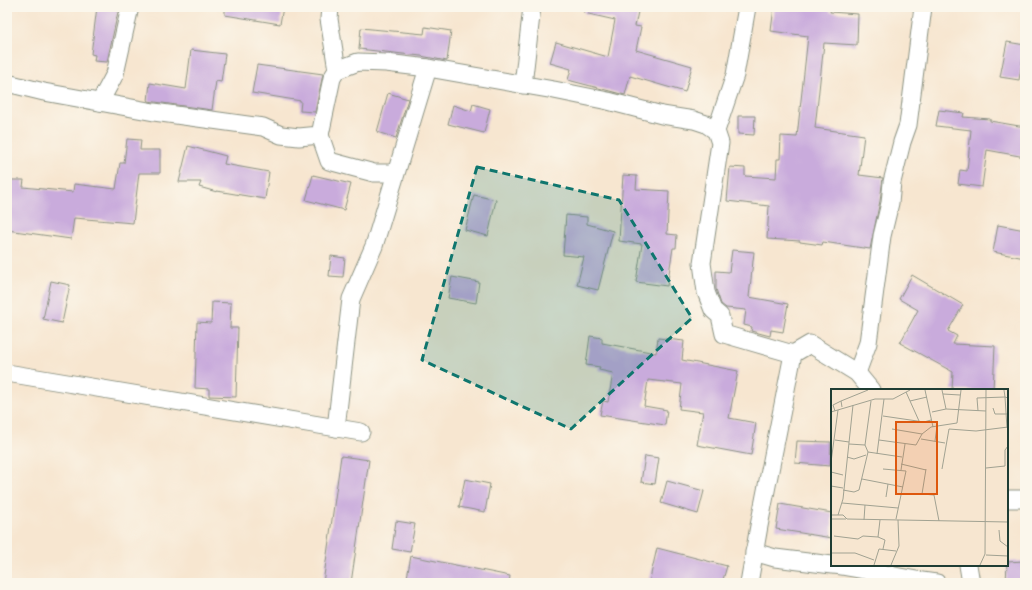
<svg xmlns="http://www.w3.org/2000/svg" width="1032" height="590" font-family="'IM FELL English',serif">
<style>
.building{fill:#c9abdc}
.lines{fill:none;stroke-linecap:round;stroke-linejoin:round}
.minor-casing{stroke:#8b9282;stroke-width:19}
.minor{stroke:#fff;stroke-width:17}
.marked{fill:#0f766e;fill-opacity:0.2;stroke:#0f766e;stroke-width:3;stroke-dasharray:8 5;stroke-linejoin:round}
.inset-road{fill:none;stroke:#a1a292;stroke-width:1}
.view{fill:#de580e;fill-opacity:0.15;stroke:#de580e;stroke-width:2}
.inset-edge{fill:none;stroke:#1f3d34;stroke-width:2}
</style>
<rect width="100%" height="100%" fill="#fbf7ec"/>
<filter id="ink" filterUnits="userSpaceOnUse"><feTurbulence type="fractalNoise" baseFrequency=".025" numOctaves="2"/><feDisplacementMap in="SourceGraphic" scale="8" xChannelSelector="R" yChannelSelector="G"/><feConvolveMatrix kernelMatrix="1 2 1 2 8 2 1 2 1" color-interpolation-filters="sRGB"/></filter>
<filter id="wash" filterUnits="userSpaceOnUse"><feTurbulence type="fractalNoise" baseFrequency=".012" numOctaves="4" result="noise"/><feDisplacementMap in="SourceGraphic" scale="16" xChannelSelector="R" yChannelSelector="G"/><feGaussianBlur stdDeviation="0.9" result="paint"/><feColorMatrix in="noise" values="0 0 0 0 0 0 0 0 0 0 0 0 0 0 0 0 0 1.4 0 .05"/><feComposite in="paint" operator="in"/></filter>
<g filter="url(#wash)">
<rect width="100%" height="100%" fill="#f7e6d0"/>
<g id="blocks">
<g class="building">
<polygon points="97,7 119,7 107,62 94,61 95,55 91,54"/>
<polygon points="225,7 283,7 280,24 225,15"/>
<polygon points="585,7 639,7 635,26 641,27 636,50 692,66 685,92 630,76 625,95 568,80 571,69 550,63 556,42 608,57 615,20 584,13"/>
<polygon points="774,7 831,7 830,12 858,14 857,45 824,43 815,128 864,135 859,175 883,178 880,201 870,249 823,242 822,245 800,242 800,241 767,239 769,206 727,201 730,167 745,168 745,176 776,178 777,159 780,159 781,136 797,137 808,36 771,31"/>
<polygon points="425,27 451,31 447,61 421,56 359,49 361,28 424,34"/>
<polygon points="1007,42 1025,45 1019,80 1000,77"/>
<polygon points="191,50 225,54 221,82 216,81 212,110 148,101 150,83 186,89"/>
<polygon points="257,65 323,74 315,112 300,111 301,101 252,93"/>
<polygon points="388,93 408,99 396,138 377,132"/>
<polygon points="473,104 490,109 484,133 448,124 453,105 471,111"/>
<polygon points="939,110 964,113 963,117 990,119 990,121 1025,127 1025,157 987,150 982,187 958,184 960,170 967,171 971,130 936,126"/>
<polygon points="738,116 755,116 754,135 738,134"/>
<polygon points="127,139 141,140 140,150 160,150 160,173 139,173 133,223 74,218 71,239 7,230 10,180 24,180 23,187 73,192 74,184 116,189 120,163 124,163"/>
<polygon points="188,146 226,156 224,164 269,172 265,199 217,191 217,192 199,187 201,182 179,182"/>
<polygon points="313,175 351,184 344,210 306,200"/>
<polygon points="623,175 637,176 636,189 669,191 667,234 677,235 676,248 673,248 667,286 636,282 642,244 619,241"/>
<polygon points="474,195 496,200 488,236 465,230"/>
<polygon points="566,215 587,217 587,224 613,231 598,290 577,285 584,257 563,255"/>
<polygon points="998,225 1025,230 1025,258 993,252"/>
<polygon points="732,250 754,252 749,297 788,304 783,332 771,330 770,336 751,331 752,327 744,325 746,310 726,308 721,304 716,289 716,271 729,272"/>
<polygon points="331,256 345,258 343,277 329,276"/>
<polygon points="912,275 963,305 948,331 957,336 953,344 995,346 993,390 952,390 953,372 900,343 918,310 899,299"/>
<polygon points="452,277 479,282 476,303 448,298"/>
<polygon points="51,281 70,285 62,323 43,319"/>
<polygon points="212,302 231,303 230,328 238,328 236,397 209,396 209,389 195,388 197,322 211,323"/>
<polygon points="590,336 602,338 602,343 656,353 658,338 684,341 682,360 738,371 729,418 756,423 751,455 697,445 703,412 679,409 682,384 648,380 644,406 667,410 665,425 600,415 603,401 608,402 613,373 599,370 600,367 586,365"/>
<polygon points="797,441 831,442 830,466 795,463"/>
<polygon points="341,456 369,460 351,583 323,583"/>
<polygon points="645,456 659,458 655,484 641,482"/>
<polygon points="465,479 490,484 485,512 459,507"/>
<polygon points="667,481 704,491 698,514 661,503"/>
<polygon points="780,504 832,513 832,538 776,529"/>
<polygon points="396,521 415,524 410,552 392,549"/>
<polygon points="657,548 727,566 722,583 649,583"/>
<polygon points="411,556 510,576 509,583 406,583"/>
<polygon points="1024,561 1025,583 1006,583 1007,562"/>
</g>
</g>
</g>
<g filter="url(#ink)">
<use href="#blocks" fill-opacity="0" stroke="#8b9282" stroke-width="1"/>
<g class="lines">
<g class="minor-casing">
<g id="minor">
<polyline points="337,70 358,62 386,63 428,68 554,90 608,101 662,115 694,120 706,124 716,131 720,143 702,263 706,292 713,310 720,316 724,334 793,354 810,344 857,373 871,390"/>
<polyline points="7,83 44,92 154,112 263,127 281,135 299,137 320,135 332,78 337,70 329,19 330,7"/>
<polyline points="523,85 532,7"/>
<polyline points="100,102 115,74 130,7"/>
<polyline points="716,131 735,75 747,7"/>
<polyline points="320,135 329,161 374,173 395,173"/>
<polyline points="7,373 361,432"/>
<polyline points="857,373 868,343 882,236 890,203 892,182 902,142 908,125 923,7"/>
<polyline points="336,428 351,299 374,246 428,68"/>
<polyline points="1007,499 1025,499"/>
<polyline points="754,552 775,558 832,565"/>
<path d="M834,565C869,569 902,579 937,583"/>
<polyline points="968,565 971,583"/>
<polyline points="749,583 759,526 793,354"/>
</g>
</g>
<use href="#minor" class="minor"/>
</g>
</g>
<path class="marked" d="M477,167L619,200L692,318L571,429L422,360Z"/>
<g transform="translate(831 389)">
<rect width="177" height="177" fill="#f7e6d0"/>
<path class="inset-road" d="M94,1L102,38M111,1L115,20M75,3L88,32M112,5L129,6M79,12L96,8M11,18L10,12L37,1M162,19L164,25H176M4,22L2,16L10,12M147,22L146,9L174,8L173,1M0,23L44,10H62L79,1M101,23L115,20L155,22M52,27L93,33L100,31M176,39L174,8L177,9M61,40L91,45M90,50L114,54M4,51L18,53M48,51L85,56L91,45L100,38L126,34L130,1M104,52L106,37M18,55L34,56M37,63L34,56L40,12M37,63L71,68M46,65L53,10M16,68L23,70L35,66M0,73L7,21M70,75L95,81M155,79L174,77V61L177,57M52,80L75,82L65,130M95,80L91,105L103,106L108,132M111,80L118,40L145,42L177,38M70,81L74,55M0,83L12,86M31,90L72,98M0,97L12,99M12,101L23,103L28,101L37,63M55,108L57,95M11,114L67,119M0,126H12L16,130L177,133M7,126L12,110L22,16M0,130H15M33,131L34,116M168,141L169,152L177,158M3,147L27,150L32,147L47,148L49,131M47,148L54,151L52,160M0,164H24L43,171M155,166L177,167M43,176L48,160L65,162M60,176L68,157L67,131M149,176L154,165L155,1"/>
<path class="view" d="M65,33H106V105H65Z"/>
<rect width="177" height="177" class="inset-edge"/>
</g>
<rect width="1032" height="590" fill="none" stroke="#fbf7ec" stroke-width="24"/>
</svg>
